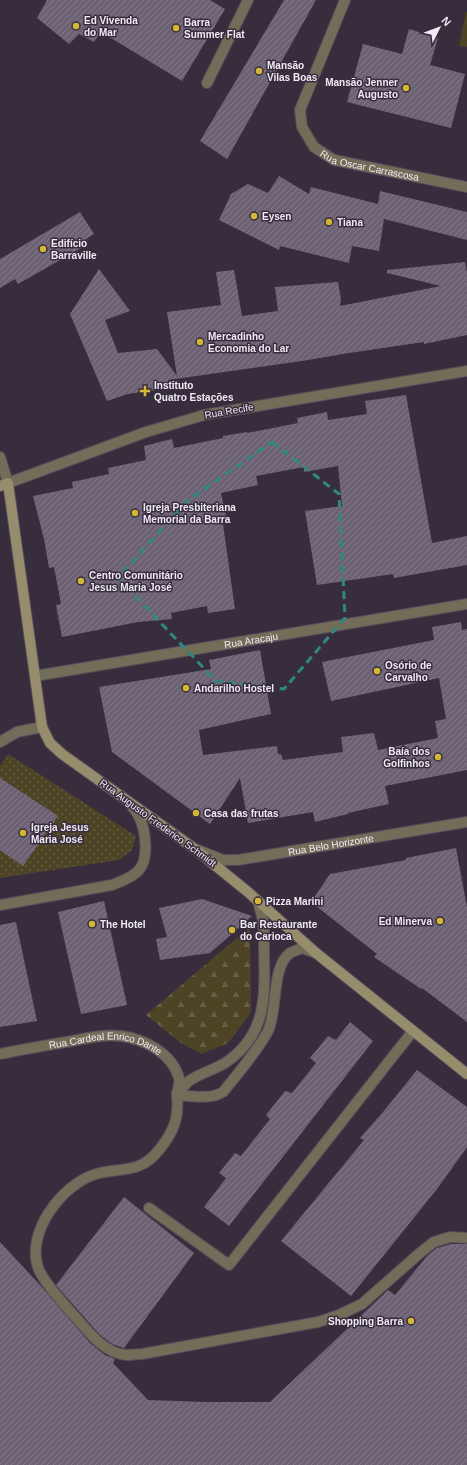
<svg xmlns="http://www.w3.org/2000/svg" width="467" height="1465" font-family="Arial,sans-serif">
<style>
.forest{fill:url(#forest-firs)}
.park{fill:#4c4425}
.garden{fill:url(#garden-dots)}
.building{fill:url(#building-hatch)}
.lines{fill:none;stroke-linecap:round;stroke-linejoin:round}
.lane-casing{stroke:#554b5a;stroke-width:12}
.street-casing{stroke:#554b5a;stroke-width:12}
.secondary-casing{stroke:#554b5a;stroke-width:12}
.lane{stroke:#726d58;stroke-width:10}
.street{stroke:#726d58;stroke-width:10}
.secondary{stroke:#968d6c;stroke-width:10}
.marked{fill:none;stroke:#318782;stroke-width:3;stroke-dasharray:8 5;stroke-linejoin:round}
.poi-dot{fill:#d4b635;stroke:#372d3d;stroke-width:1.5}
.labels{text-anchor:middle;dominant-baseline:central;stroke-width:3;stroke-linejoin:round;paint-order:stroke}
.poi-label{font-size:10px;font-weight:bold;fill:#f1eaf5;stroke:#372d3d;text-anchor:start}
.street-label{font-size:10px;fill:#f1eaf5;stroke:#372d3d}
</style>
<defs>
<pattern id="forest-firs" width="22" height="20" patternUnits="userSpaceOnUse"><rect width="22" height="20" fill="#4c4425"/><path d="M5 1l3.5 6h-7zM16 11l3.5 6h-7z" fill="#665f45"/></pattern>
<pattern id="garden-dots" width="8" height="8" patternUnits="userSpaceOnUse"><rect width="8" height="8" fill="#4c4425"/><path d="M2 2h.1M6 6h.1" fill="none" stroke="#665f45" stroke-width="1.8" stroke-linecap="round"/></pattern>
<pattern id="building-hatch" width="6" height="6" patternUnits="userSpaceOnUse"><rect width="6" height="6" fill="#6d6274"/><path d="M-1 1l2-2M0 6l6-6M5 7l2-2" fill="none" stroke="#827988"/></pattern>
</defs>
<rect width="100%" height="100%" fill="#372d3d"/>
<polygon class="forest" points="250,927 251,1013 228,1043 202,1054 181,1043 146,1015"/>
<polygon class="park" points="466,12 467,12 467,47 459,46"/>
<polygon class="garden" points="8,754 136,836 132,850 119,860 0,878 0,766"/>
<g class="building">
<polygon points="47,0 210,0 225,9 182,81 101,32 94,42 79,34 69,44 37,18"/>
<polygon points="284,0 316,0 227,159 200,141"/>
<polygon points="409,29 438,38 430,65 465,74 451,128 347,102 363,44 402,54"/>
<polygon points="279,176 309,194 311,187 378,204 380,191 467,212 467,240 384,219 379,251 352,246 349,263 280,246 279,250 219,220 231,194 248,184 268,193"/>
<polygon points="80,212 94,234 80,243 83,247 18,284 15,279 0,288 0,259"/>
<polygon points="465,262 467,273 467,335 424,344 424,342 349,353 302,361 168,380 170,388 128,394 107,401 70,314 99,269 130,311 105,320 118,353 157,349 177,376 167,312 221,305 216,272 234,270 242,316 278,311 275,287 338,282 341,299 340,306 441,286 387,273 387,270"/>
<polygon points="406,395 432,543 467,536 467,565 394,578 393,574 317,585 305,511 342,506 338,466 304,472 304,467 256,476 258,485 221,493 226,516 222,517 235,609 208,613 207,606 171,613 172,619 138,622 62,637 56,605 61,604 54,567 49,568 44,539 33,496 73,488 72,482 109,474 108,468 146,460 144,446 172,439 174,448 223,438 223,436 247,432 247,433 298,423 297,418 327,412 328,420 367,414 365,401"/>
<polygon points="461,622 462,630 467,629 467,770 385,786 389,804 348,813 348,814 315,822 313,812 248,823 240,778 210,824 112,752 99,687 211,669 209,660 260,650 271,714 199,730 203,755 277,746 278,754 281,754 283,760 343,752 341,737 374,733 378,750 438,738 435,721 446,719 439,678 331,701 322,662 434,640 432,627"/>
<polygon points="0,778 58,816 23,866 0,850"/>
<polygon points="456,848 467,907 467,1022 422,988 421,989 374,957 377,954 311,902 330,874 406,860 406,858"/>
<polygon points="202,899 252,916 210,953 160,960 156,939 167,937 159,908"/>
<polygon points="104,901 127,1005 81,1014 58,912"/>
<polygon points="16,922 37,1021 0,1027 0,925"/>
<polygon points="350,1022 373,1041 229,1226 204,1207 226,1178 219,1173 235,1153 241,1156 270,1119 266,1115 285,1091 292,1093 316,1063 310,1058 328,1036 336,1040"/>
<polygon points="417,1070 467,1107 467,1147 437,1189 351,1296 281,1241 364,1140 360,1138 383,1112"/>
<polygon points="124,1197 194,1253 124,1348 112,1344 99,1334 56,1285"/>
<polygon points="0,1242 41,1286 90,1343 105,1355 115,1359 113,1363 148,1400 205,1402 270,1402 388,1290 395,1295 428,1255 437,1248 451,1244 467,1244 467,1465 0,1465"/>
</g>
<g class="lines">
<g class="lane-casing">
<g id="lane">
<polyline points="207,83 248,0"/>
<path id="s1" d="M0,1054C24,1049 48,1045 72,1041C88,1038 104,1034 121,1036C144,1039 172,1053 179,1078C180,1083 178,1089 177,1093C177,1099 178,1106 177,1112C176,1125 168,1139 159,1150C140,1174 122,1167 96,1174C62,1184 24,1234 39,1270C46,1285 59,1298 70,1311C86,1328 101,1352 126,1355C131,1355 137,1354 142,1354L318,1322L339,1315L362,1304L421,1252L434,1242L450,1237L467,1238"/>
<path d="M177,1095C181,1090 185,1084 189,1081C200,1073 214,1070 225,1063C274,1031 263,982 264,932L263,921L258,901"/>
<path d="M177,1095C192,1096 210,1100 223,1092C237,1075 258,1050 268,1031C278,1010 271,967 290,953C294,951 298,950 302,948L316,953"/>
<polyline points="149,1208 229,1265 394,1055"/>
</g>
</g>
<g class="street-casing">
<g id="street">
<path id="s2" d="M345,0L300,110L302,127L314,147L334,160L467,187"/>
<polyline points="0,457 8,483 146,432 204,415 467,371"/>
<path id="s3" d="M35,676L467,604"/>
<polyline points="0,742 17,732 42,727"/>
<path id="s4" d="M198,850L223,860H238L467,822"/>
<path d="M0,905L112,885C120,882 132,878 139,870C149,859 146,830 139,817C137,812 133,808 130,804"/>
<polyline points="394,1055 413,1031"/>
</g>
</g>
<g class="secondary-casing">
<polyline id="secondary" points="0,486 8,483 42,727 50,743 62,754 195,849 248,892 316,953 467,1074"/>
</g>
<use href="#lane" class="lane"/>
<use href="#street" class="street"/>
<use href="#secondary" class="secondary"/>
</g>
<path class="marked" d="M272,442L339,494L345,618L284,689L216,681L118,578L187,501Z"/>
<g class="poi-dot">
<circle cx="76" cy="26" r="4"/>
<circle cx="176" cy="28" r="4"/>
<circle cx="259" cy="71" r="4"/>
<circle cx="406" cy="88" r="4"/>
<circle cx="254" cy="216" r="4"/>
<circle cx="329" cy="222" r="4"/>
<circle cx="43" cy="249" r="4"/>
<circle cx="200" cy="342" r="4"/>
<path d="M143 385h4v4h4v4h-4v4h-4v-4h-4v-4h4z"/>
<circle cx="135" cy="513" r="4"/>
<circle cx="81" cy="581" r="4"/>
<circle cx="377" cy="671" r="4"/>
<circle cx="186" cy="688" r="4"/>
<circle cx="438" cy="757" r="4"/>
<circle cx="196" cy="813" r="4"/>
<circle cx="23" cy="833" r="4"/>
<circle cx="258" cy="901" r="4"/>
<circle cx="440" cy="921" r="4"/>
<circle cx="92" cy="924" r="4"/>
<circle cx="232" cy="930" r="4"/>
<circle cx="411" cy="1321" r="4"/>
</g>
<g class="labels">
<g class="poi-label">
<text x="84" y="20">Ed Vivenda<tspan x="84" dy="12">do Mar</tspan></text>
<text x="184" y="22">Barra<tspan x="184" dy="12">Summer Flat</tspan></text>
<text x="267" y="65">Mansão<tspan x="267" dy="12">Vilas Boas</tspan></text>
<text x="398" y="82" text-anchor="end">Mansão Jenner<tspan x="398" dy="12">Augusto</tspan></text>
<text x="262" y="216">Eysen</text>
<text x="337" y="222">Tiana</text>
<text x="51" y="243">Edifício<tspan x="51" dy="12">Barraville</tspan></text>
<text x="208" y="336">Mercadinho<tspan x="208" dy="12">Economia do Lar</tspan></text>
<text x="154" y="385">Instituto<tspan x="154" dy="12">Quatro Estações</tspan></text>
<text x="143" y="507">Igreja Presbiteriana<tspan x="143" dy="12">Memorial da Barra</tspan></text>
<text x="89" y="575">Centro Comunitário<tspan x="89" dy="12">Jesus Maria José</tspan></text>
<text x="385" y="665">Osório de<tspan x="385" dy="12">Carvalho</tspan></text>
<text x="194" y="688">Andarilho Hostel</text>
<text x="430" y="751" text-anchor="end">Baía dos<tspan x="430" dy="12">Golfinhos</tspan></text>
<text x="204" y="813">Casa das frutas</text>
<text x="31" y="827">Igreja Jesus<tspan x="31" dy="12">Maria José</tspan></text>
<text x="266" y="901">Pizza Marini</text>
<text x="432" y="921" text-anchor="end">Ed Minerva</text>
<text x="100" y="924">The Hotel</text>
<text x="240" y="924">Bar Restaurante<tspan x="240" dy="12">do Carioca</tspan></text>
<text x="403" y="1321" text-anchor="end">Shopping Barra</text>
</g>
<g class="street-label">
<text stroke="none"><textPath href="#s2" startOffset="219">Rua Oscar Carrascosa</textPath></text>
<text transform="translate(229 411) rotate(-10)">Rua Recife</text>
<text stroke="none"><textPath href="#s3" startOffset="219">Rua Aracaju</textPath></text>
<text transform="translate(158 823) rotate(36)">Rua Augusto Frederico Schmidt</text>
<text stroke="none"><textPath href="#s4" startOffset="136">Rua Belo Horizonte</textPath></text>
<text stroke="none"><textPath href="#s1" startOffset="108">Rua Cardeal Enrico Dante</textPath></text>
</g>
</g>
<g transform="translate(439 28) rotate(48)" stroke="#372d3d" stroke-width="3" paint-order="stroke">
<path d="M0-3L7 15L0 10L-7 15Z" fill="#f1eaf5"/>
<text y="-6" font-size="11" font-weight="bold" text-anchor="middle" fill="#f1eaf5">N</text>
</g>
</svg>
